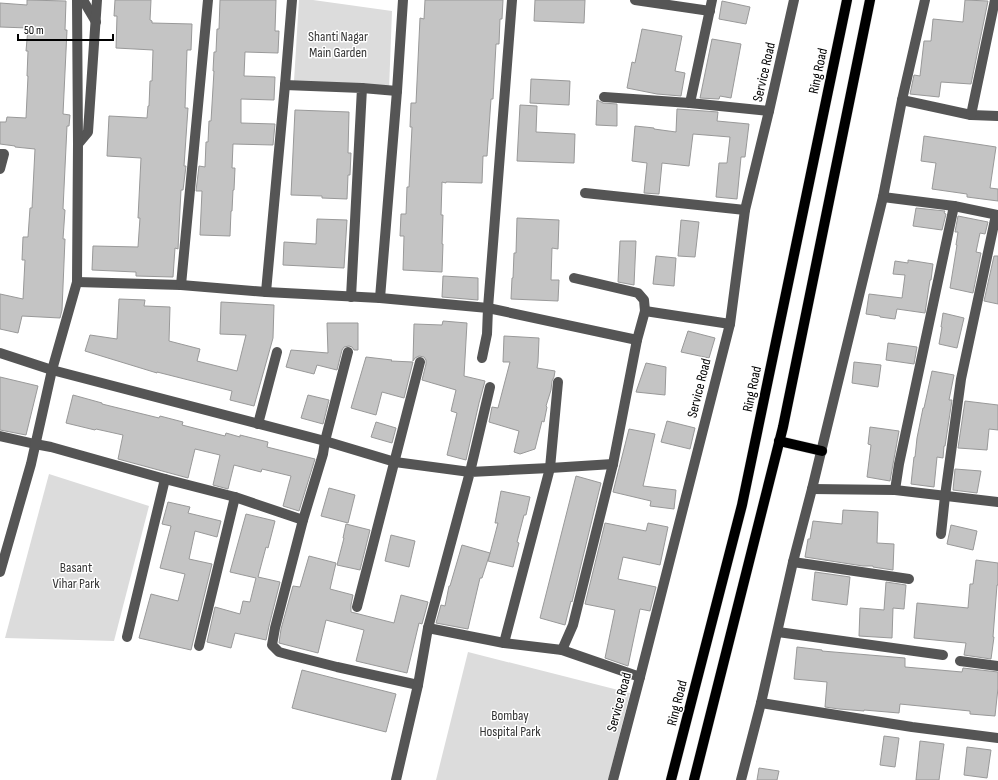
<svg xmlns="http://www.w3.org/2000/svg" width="998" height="780" font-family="'Sofia Sans Condensed',sans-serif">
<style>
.green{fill:#dcdcdc}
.building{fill:#c4c4c4;stroke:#999}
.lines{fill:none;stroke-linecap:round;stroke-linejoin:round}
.major-casing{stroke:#dbdbdb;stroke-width:11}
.minor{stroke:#555;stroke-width:10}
.major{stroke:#000;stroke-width:10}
.labels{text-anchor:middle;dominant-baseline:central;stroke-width:3;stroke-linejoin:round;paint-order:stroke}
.park-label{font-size:14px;fill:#333;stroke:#fff}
.street-label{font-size:14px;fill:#000;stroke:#fff}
</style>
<rect width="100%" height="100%" fill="#fff"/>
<g class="green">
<polygon points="299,0 313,0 392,11 389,90 294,81"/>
<polygon points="49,474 149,506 114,641 5,638"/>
<polygon points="468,652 630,693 608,780 436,780"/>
</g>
<g class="building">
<polygon points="27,0 66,1 65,30 67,30 63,114 70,115 69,126 67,126 63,209 65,210 63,239 65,239 62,310 60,318 22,316 18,333 0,329 0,294 23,299 25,260 22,260 23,237 28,237 30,208 32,208 35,149 15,147 15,146 0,144 0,122 6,122 7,117 26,118 28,76 27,76 28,51 26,51 28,28 0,27 0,3 27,5"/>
<polygon points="115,0 151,0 150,20 152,21 152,23 192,24 191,50 187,50 185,108 188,108 184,166 186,166 183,190 181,190 178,249 175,248 173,277 136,276 136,272 92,270 93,246 138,247 140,218 138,218 141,158 107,156 109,116 147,118 148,106 149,106 150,81 152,81 153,50 116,48 117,16 114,16"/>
<polygon points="220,0 276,0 275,31 279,31 278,53 245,52 244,76 275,77 274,100 241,99 241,123 275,124 273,145 233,144 232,168 235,168 234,190 233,190 232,211 231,211 230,236 200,235 202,191 196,191 199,166 205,167 206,142 208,142 209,121 211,121 214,71 213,71 214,52 216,52 217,29 219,29"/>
<polygon points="425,0 503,0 502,19 500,19 499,44 496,44 493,99 491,99 487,156 483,156 482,183 446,182 446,183 442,182 441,215 443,215 442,244 443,244 442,272 403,270 404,236 400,236 401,214 406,214 407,187 409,187 412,127 410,127 411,103 416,103 420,18 424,19"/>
<polygon points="535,0 585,0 584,23 534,21"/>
<polygon points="965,0 988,1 971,84 941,82 939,97 910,94 914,75 920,76 924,41 931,41 933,19 963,22"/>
<polygon points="722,1 750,7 746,24 719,19"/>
<polygon points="642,29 682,36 675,71 685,73 681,96 657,94 627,88 632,62 635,63"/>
<polygon points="712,39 741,44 731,98 720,96 719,99 700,98"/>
<polygon points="531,79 570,81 569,105 530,103"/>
<polygon points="597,100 603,103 617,104 617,126 596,125"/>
<polygon points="520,105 537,106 536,132 575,134 574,163 517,161"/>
<polygon points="677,109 718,112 717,121 749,124 745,157 741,157 737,199 716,197 719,163 727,163 730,137 693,134 689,166 662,163 659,194 644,193 647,163 632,161 635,126 654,128 654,129 676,132"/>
<polygon points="295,110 349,112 348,153 351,153 350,175 348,175 347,199 322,198 322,196 291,195"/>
<polygon points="924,136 996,147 990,188 998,189 998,201 967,197 967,194 932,189 936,163 921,161"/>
<polygon points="916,208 945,211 944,213 946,214 942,230 913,226"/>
<polygon points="958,216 988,222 985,234 980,233 976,252 981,253 973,293 950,288 957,245 956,245 958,232 955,232"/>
<polygon points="517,218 559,220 558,249 552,248 551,280 559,280 558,301 511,299 512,278 513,278 514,253 516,253"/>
<polygon points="317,219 347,220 344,268 283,265 284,242 316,244"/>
<polygon points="681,220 699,222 695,257 678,256"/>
<polygon points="620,241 636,241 634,285 618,282"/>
<polygon points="656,256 676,258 674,286 653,284"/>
<polygon points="994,256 998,256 998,304 984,301"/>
<polygon points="908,260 933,264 931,280 930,280 925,313 897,309 895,319 880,317 880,316 866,314 869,294 902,298 905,275 893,274 895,261 908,263"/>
<polygon points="443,276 478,278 478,300 442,297"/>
<polygon points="119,299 145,300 144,306 170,307 169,341 200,349 197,361 237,371 246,335 220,334 221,302 274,305 273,338 254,406 230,400 232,391 157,372 157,373 85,351 90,335 117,339"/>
<polygon points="943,313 964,318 957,348 939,344 942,327 941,327"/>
<polygon points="443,321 467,323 464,376 485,381 479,403 466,460 447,455 457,413 451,411 456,390 422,380 426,364 426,360 424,357 419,356 415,358 413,361 414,324 442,325"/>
<polygon points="327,323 358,323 358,350 354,350 352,347 349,346 344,347 342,350 337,370 317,365 314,374 286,367 291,350 328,353"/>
<polygon points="688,331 715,338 709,358 681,352"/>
<polygon points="504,336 539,338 538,362 537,368 555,371 554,377 552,381 551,390 546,406 547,407 544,422 542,421 535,449 520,454 514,452 519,431 489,422 492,407 498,408 510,362 503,362"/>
<polygon points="888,343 917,347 914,364 886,360"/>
<polygon points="366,357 392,360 391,361 413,362 404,398 382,392 376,415 351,408"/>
<polygon points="854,362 881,365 878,387 852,383"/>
<polygon points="646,363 666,367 665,395 636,392"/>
<polygon points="932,371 954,375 949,400 952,400 945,446 944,446 943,458 937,457 934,487 911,484 914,457 915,457 917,438 923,408 924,408"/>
<polygon points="0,377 38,386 26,435 0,430"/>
<polygon points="73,395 102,403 102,404 159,418 160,416 183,422 182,425 225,436 226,433 240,437 240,435 268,442 267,447 315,459 299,511 283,506 291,476 262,469 261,472 234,465 228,489 213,485 220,455 195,449 188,478 118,459 123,435 96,429 95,430 66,423"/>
<polygon points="308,395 329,400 323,424 301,418"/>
<polygon points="965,401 998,405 998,430 989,429 987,450 958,448"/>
<polygon points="667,421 695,428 690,449 661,442"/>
<polygon points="376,422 396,428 392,443 371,437"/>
<polygon points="870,427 899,431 890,481 867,477 871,445 868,444"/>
<polygon points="629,429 655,434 643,486 676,490 674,509 650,506 651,501 613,492"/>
<polygon points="955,469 981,471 977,493 953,490"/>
<polygon points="576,476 601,483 572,602 571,601 565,625 540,618"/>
<polygon points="329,488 355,495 348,523 321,516"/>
<polygon points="501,491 530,497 526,515 524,515 517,542 519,543 513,567 488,561 498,523 495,523"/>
<polygon points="168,502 190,507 188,513 221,521 217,537 195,531 189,559 212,564 191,650 139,638 151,594 178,601 185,574 160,568 171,526 162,524"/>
<polygon points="843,510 878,512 877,543 894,544 893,570 873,567 873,566 863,566 805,557 808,539 810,539 813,521 842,524"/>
<polygon points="246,514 275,521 268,548 266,547 258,577 280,582 269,626 266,640 235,633 231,648 207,642 215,607 240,614 243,601 250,602 256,578 230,572"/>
<polygon points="605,523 646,531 648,523 668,527 660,565 623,557 618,579 656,587 650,611 640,609 628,666 605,658 615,610 585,604"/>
<polygon points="346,524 370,530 360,570 337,565 344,538 343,538"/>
<polygon points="951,525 977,531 973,550 947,544"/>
<polygon points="391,535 415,541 409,567 385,561"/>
<polygon points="462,545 490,553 482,578 480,578 468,629 436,623 441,605 445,606 449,586 450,586"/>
<polygon points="309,556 336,563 330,589 353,595 351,605 351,612 394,623 401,595 428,602 422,624 419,623 407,673 356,661 364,630 326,620 318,653 279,643 281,629 293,586 300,587"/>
<polygon points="976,560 998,563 998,585 997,585 993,637 994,637 991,659 964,655 966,643 914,638 917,603 968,608 970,584 973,584"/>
<polygon points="815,572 850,577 847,605 812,600"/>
<polygon points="886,582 906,585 904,609 893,608 892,638 859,636 860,608 884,610"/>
<polygon points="797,647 822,650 822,651 905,658 905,667 962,672 963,668 998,672 998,688 995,716 970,714 970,711 900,704 899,713 864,710 864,711 839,709 825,707 827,682 794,679"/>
<polygon points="302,670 396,694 386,732 292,708"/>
<polygon points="884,736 899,738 895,767 880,765"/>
<polygon points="920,741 944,744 939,780 916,780"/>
<polygon points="967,747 991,750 987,778 964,775"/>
<polygon points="759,768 779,771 777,780 757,780"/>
</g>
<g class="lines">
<g class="major-casing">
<g id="major">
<polyline points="779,441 822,451"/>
<polyline points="671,780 742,505 847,0"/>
<polyline points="694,780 783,427 870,0"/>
</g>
</g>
<g class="minor">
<polyline points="83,0 96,22"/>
<polyline points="635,0 710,11"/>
<polyline points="712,0 690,103 769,111"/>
<polyline points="285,85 362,88 351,297"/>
<polyline points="362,88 397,91"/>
<polyline points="604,97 690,103"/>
<polyline points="902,100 971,115 998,116"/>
<polyline points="971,115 995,0"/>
<polyline points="78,144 88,132 97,0"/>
<polyline points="0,154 4,154 0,169"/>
<polyline points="585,193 745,210"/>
<polyline points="883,197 954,206 998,215"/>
<polyline points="574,278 638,293 644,300 645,311"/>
<polyline points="77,282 181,285 266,292 380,298 488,308 637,340"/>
<polyline points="181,285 208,0"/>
<polyline points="266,292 285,85 292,0"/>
<polyline points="380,298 397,91 403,0"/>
<polyline points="348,352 325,441 323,454 303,520 275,628 272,645 279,652 290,655 337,667 418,685"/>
<polyline points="0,353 52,370 325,441 395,462 470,472 490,387"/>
<polyline points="482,358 487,334 488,308 512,0"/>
<polyline points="258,424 277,352"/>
<polyline points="0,436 35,444 51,447 165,479 235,497 303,520"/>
<polyline points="812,489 895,490 998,502"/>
<polyline points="895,490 899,464 954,206"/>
<polyline points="941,534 945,496 961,379 996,215"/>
<polyline points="793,562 909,579"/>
<polyline points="0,572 31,464 52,370 77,282 78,144 77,0"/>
<polyline points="357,607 420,362"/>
<polyline points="428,628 504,643 562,650 640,677"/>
<polyline points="778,632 943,655"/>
<polyline points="127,637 165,479"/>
<polyline points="504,643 550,468 558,382"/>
<polyline points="199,646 235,497"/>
<polyline points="562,650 573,625 613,464"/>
<polyline points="960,661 998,666"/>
<polyline points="761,703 912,727 998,738"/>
<polyline points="396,780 418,685 428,628 470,472 550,468 613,464 637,340 645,311 730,324"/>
<polyline points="613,780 640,677 730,324 745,210 769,111 794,0"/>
<polyline points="741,780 761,703 793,562 812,489 883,197 902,100 925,0"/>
</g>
<use href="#major" class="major"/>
</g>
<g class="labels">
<g class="park-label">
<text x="338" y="36">Shanti Nagar<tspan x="338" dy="16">Main Garden</tspan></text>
<text x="76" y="567">Basant<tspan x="76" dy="16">Vihar Park</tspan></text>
<text x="510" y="715">Bombay<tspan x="510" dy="16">Hospital Park</tspan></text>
</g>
<g class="street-label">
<text transform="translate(818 71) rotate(-78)">Ring Road</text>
<text transform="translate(764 72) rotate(-77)">Service Road</text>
<text transform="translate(699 388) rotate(-76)">Service Road</text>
<text transform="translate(752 389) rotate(-78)">Ring Road</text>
<text transform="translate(619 702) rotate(-75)">Service Road</text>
<text transform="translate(677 703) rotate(-76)">Ring Road</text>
</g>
</g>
<path d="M18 34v6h95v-6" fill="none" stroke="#000000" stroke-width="2"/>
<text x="24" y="34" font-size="12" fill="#000000" stroke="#ffffff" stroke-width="3" paint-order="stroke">50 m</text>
</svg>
